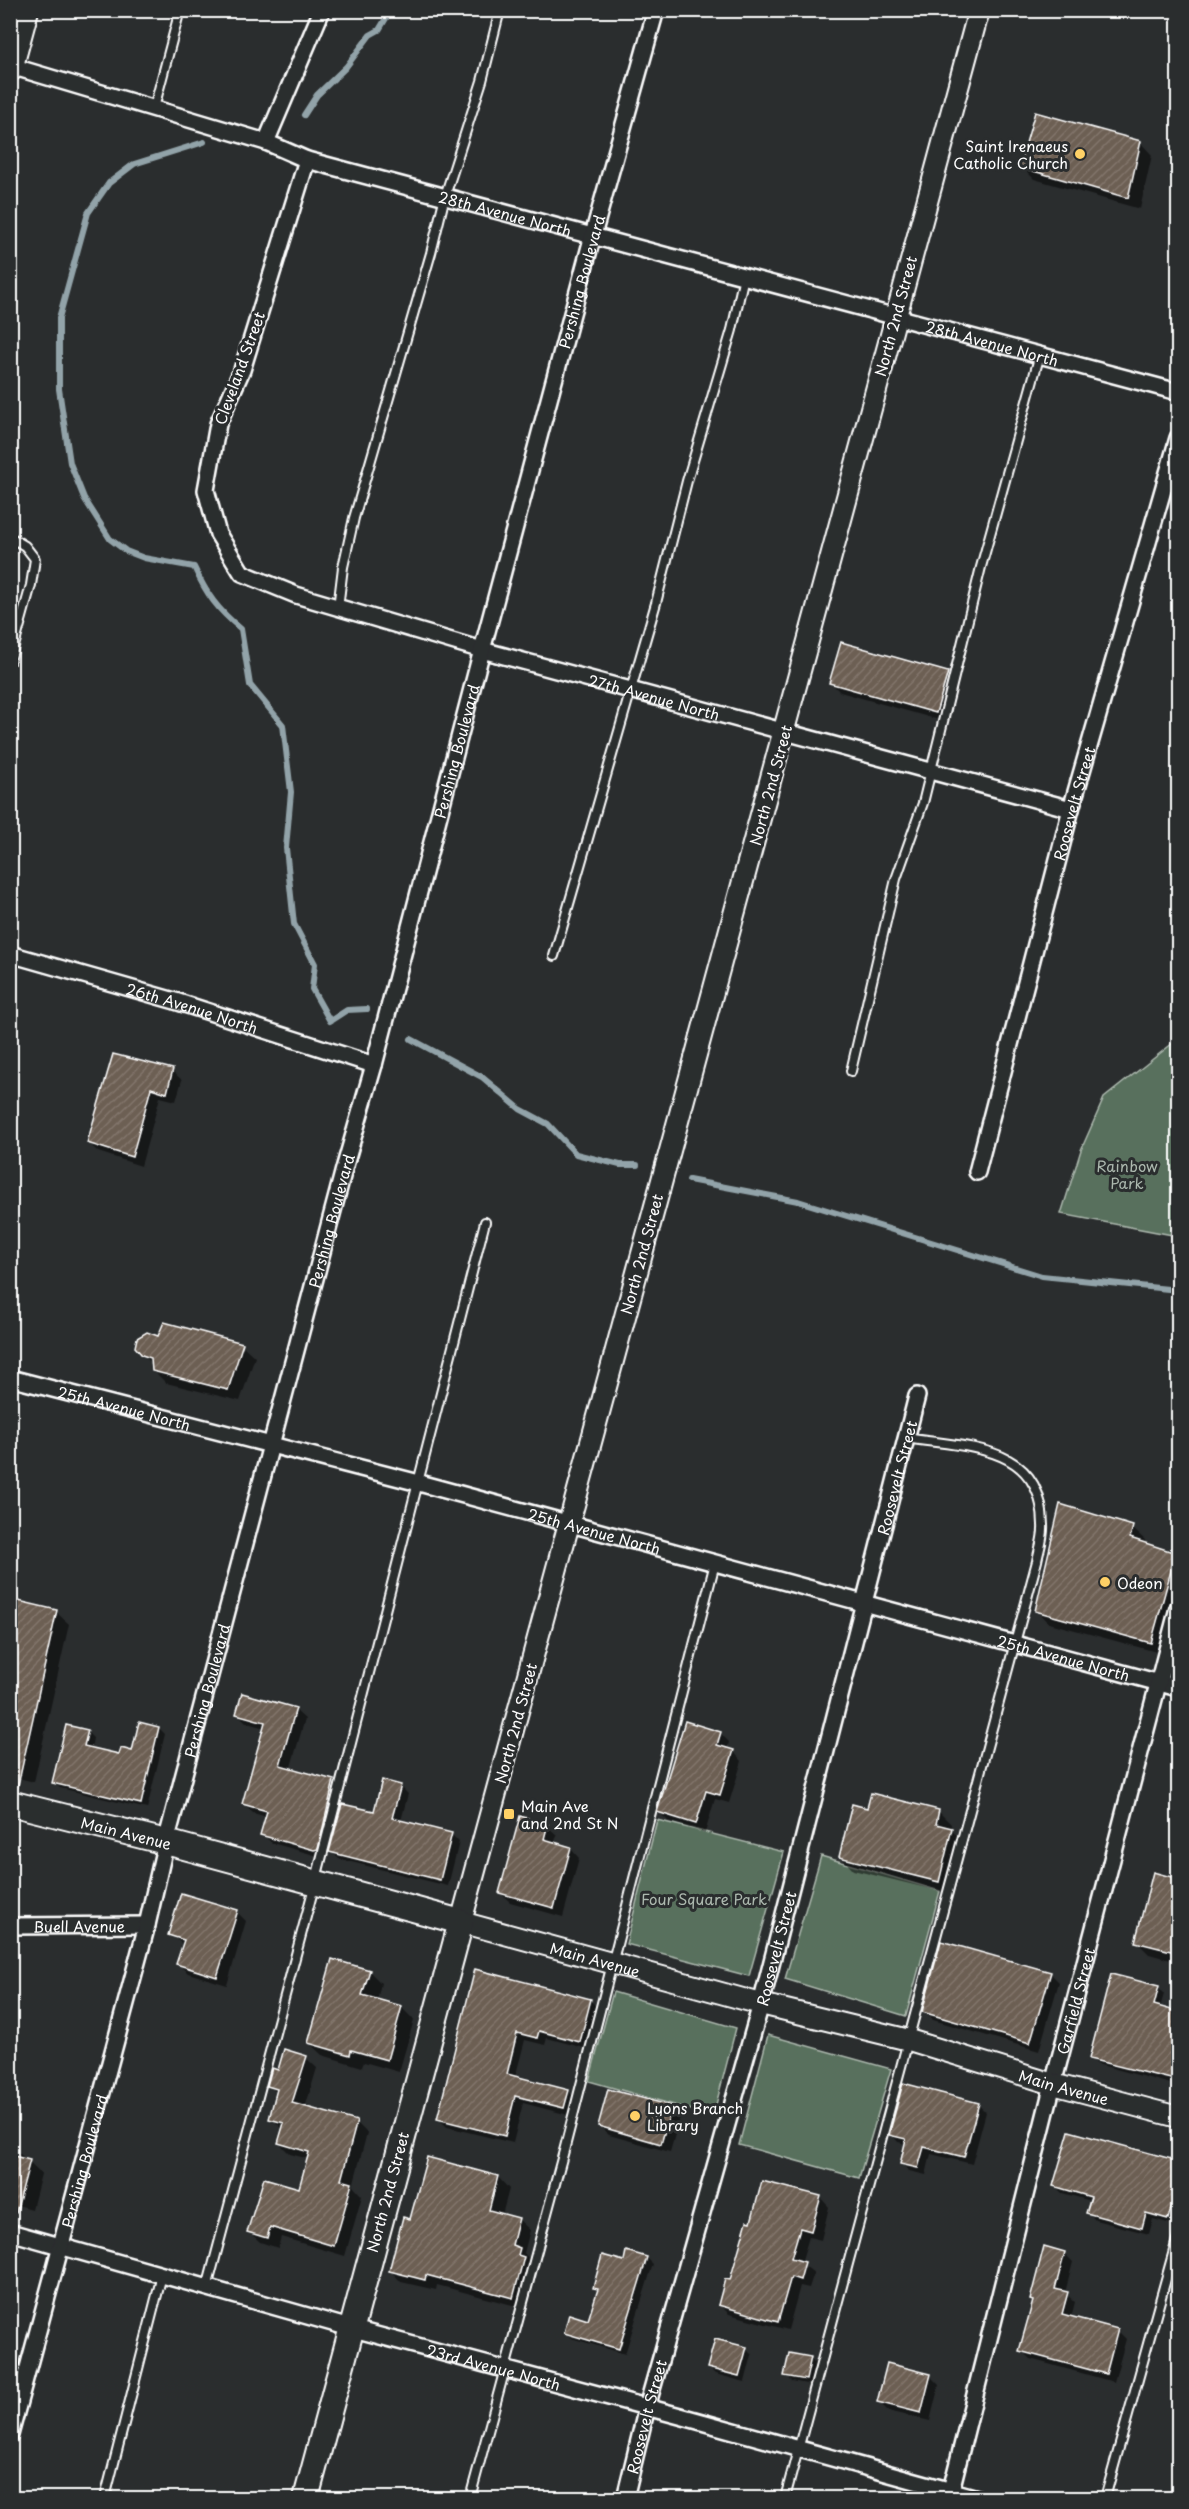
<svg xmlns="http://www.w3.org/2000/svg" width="1189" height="2509" font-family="'Playpen Sans',sans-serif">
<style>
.green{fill:#59705d;stroke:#acb8ae;stroke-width:1.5}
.shadow{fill:#0007}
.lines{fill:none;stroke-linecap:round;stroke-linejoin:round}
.stream{stroke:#92a3a9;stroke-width:6}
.building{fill:url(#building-hatch);stroke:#fff;stroke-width:1.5}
.service-casing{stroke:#fff;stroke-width:12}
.minor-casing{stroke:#fff;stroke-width:20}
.tertiary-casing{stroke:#fff;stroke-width:24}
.primary-casing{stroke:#fff;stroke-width:28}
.service{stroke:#2a2d2e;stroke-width:8}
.minor{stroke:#2a2d2e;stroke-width:15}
.tertiary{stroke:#2a2d2e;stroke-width:20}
.primary{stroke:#2a2d2e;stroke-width:24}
.poi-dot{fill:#ffd166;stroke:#2a2d2e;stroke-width:2}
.labels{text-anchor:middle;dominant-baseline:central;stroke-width:6;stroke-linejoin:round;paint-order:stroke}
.poi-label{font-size:15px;fill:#fff;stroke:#2a2d2e;text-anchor:start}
.street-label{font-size:15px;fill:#fff;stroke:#2a2d2e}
.park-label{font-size:15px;fill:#acb8ae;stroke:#2a2d2e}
</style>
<defs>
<pattern id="building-hatch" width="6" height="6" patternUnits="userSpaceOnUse" patternTransform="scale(1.5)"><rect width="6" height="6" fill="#6c5e52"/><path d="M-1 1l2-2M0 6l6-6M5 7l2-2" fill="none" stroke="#82766c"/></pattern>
</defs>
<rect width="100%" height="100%" fill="#2a2d2e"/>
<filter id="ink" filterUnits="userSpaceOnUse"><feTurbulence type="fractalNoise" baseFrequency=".0167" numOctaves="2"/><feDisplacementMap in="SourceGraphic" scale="12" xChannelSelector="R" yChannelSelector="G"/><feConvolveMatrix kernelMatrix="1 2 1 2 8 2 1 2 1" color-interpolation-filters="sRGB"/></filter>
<g filter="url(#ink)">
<g class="green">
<polygon points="1178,1039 1178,1236 1061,1214 1081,1150 1104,1098"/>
<polygon points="657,1820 784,1852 749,1976 626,1944"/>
<polygon points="821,1856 940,1891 906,2016 785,1979"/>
<polygon points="613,1992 736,2028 713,2116 589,2081"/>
<polygon points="768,2035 891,2069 859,2178 739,2145"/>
</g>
<g class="shadow">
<polygon points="1140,142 1152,155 1140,209 1034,179 1021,166"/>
<polygon points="947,673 957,682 946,722 840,692 831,683"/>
<polygon points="114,1056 172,1071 182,1080 176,1101 160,1097 141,1166 98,1152 89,1143"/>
<polygon points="158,1338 242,1345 255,1357 240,1401 166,1383 154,1371 153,1365 143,1354"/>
<polygon points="1132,1528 1145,1540 1144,1544 1175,1554 1178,1558 1178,1600 1164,1654 1049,1623 1037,1610"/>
<polygon points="56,1612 69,1624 34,1782 10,1776"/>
<polygon points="295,1710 305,1719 290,1770 333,1781 343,1791 331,1839 334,1840 375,1813 400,1786 408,1794 401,1821 451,1834 459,1842 448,1886 339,1859 329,1849 325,1858 272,1843 262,1834 267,1817 253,1813 244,1804 265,1728 247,1723 238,1714"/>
<polygon points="159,1728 165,1734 147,1809 60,1788 54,1782 87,1732 93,1738 91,1749 120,1756 133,1753"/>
<polygon points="720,1733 729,1742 727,1750 733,1751 742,1761 729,1803 715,1799 705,1833 668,1821 659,1812"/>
<polygon points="868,1810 938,1811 951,1824 950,1829 964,1842 951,1894 853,1870 841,1857"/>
<polygon points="547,1826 557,1835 554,1844 570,1848 579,1858 563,1917 510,1902 500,1893"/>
<polygon points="1178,1880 1178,1962 1149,1954 1136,1941"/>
<polygon points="237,1912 246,1921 227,1985 188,1973 178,1964 184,1945 170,1934"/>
<polygon points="369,1971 381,1983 377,2001 402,2008 414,2020 399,2072 364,2062 362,2067 322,2055 309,2043"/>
<polygon points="476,1971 590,2000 598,2008 588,2049 547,2038 545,2045 525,2040 515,2078 568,2091 576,2099 572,2116 523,2103 513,2143 447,2127 439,2119"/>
<polygon points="1050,1973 1059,1982 1039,2051 933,2020 924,2011"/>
<polygon points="1158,1988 1164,1994 1160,2008 1178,2014 1178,2086 1097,2064 1091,2058"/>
<polygon points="306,2058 317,2068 305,2108 356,2122 367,2133 353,2186 362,2196 345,2256 281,2237 278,2248 260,2242 249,2232 300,2190 309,2159 290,2154 279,2143 283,2129 271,2118 278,2094 269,2085 279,2072"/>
<polygon points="978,2105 986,2112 972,2164 931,2154 926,2175 909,2171 901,2163 906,2144 898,2142 891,2134"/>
<polygon points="671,2108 680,2117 670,2152 609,2135 599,2126"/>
<polygon points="10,2151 20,2154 41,2174 32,2209 10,2203"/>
<polygon points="1178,2162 1178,2212 1175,2225 1153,2219 1149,2234 1095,2220 1088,2212 1091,2201 1062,2193 1055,2186"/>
<polygon points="498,2177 509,2189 502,2215 518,2219 530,2230 524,2253 530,2260 529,2264 534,2269 524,2308 437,2285 436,2290 401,2282 390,2270 411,2221"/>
<polygon points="820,2197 829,2207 821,2240 809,2237 801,2263 814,2273 809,2288 800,2286 788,2330 729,2314 720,2305 731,2282 752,2224"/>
<polygon points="628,2253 647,2258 653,2264 625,2354 571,2338 565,2332 589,2322 599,2291 595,2287 625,2263"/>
<polygon points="1064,2253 1073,2262 1065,2293 1075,2302 1071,2318 1117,2330 1126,2339 1114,2382 1030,2359 1021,2350 1034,2302 1032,2300"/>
<polygon points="746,2349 752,2355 745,2382 715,2374 709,2368"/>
<polygon points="810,2359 816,2365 811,2385 792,2381 786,2375"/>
<polygon points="930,2376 939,2385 930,2421 888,2411 878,2401"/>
</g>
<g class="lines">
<g class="stream">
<polyline points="304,115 317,95 346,67 370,35 379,30 391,10"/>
<path d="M204,142L134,164L109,183L88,213L59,318V389L70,463L84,498L110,539L126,551L144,558L194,567C207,595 217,609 241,629L250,685L283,725L291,792L286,848L294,924L315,964L312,989L330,1021L347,1010L367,1009"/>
<polyline points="411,1039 482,1077 520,1109 548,1124 576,1154 620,1165 637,1165"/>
<polyline points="689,1180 798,1201 1042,1276 1178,1290"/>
</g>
</g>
<g class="building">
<polygon points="1035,112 1141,141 1128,198 1019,167"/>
<polygon points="841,642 948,672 936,713 829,683"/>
<polygon points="113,1054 173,1069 167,1093 151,1088 132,1157 87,1143"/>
<polygon points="164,1322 243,1343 228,1390 152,1371 151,1358 142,1355 135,1347 137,1338 147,1332 158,1336"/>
<polygon points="1060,1504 1133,1526 1130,1538 1176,1553 1151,1643 1035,1611"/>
<polygon points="10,1599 57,1610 17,1790 10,1789"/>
<polygon points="242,1693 296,1708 280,1765 334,1780 318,1849 314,1850 260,1835 267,1811 242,1804 265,1722 236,1714"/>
<polygon points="685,1721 721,1732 717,1745 734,1750 720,1795 706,1791 696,1824 657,1812"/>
<polygon points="139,1722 159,1727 141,1804 52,1783 66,1725 88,1730 84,1746 119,1754 121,1748 132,1751"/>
<polygon points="382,1780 401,1785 392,1818 452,1833 440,1880 329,1852 342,1804 374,1811"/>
<polygon points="871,1793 939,1810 936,1824 952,1828 939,1882 839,1857 852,1804 867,1808"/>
<polygon points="520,1816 548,1824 544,1839 571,1847 554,1908 499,1893"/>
<polygon points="1153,1872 1179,1879 1179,1953 1135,1942"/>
<polygon points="181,1893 238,1910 217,1977 176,1964 184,1940 168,1935"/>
<polygon points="941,1941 1051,1972 1030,2043 922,2012"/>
<polygon points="332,1959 370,1970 362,1995 402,2006 387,2060 351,2050 350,2055 308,2043"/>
<polygon points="475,1969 591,1999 580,2042 539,2031 537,2038 517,2033 507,2074 569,2090 564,2108 515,2096 505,2136 437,2119"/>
<polygon points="1111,1974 1159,1986 1154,2005 1179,2012 1179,2081 1089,2059"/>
<polygon points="284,2049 307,2056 292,2103 357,2121 341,2180 352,2183 334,2246 270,2227 267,2238 247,2232 264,2178 299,2188 309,2152 278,2143 284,2123 269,2119 277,2089 267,2086 272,2068 278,2070"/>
<polygon points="903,2083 979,2103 964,2157 924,2147 918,2168 900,2164 906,2139 889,2135"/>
<polygon points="608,2089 672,2106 661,2144 598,2126"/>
<polygon points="1069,2131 1179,2161 1179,2181 1168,2219 1146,2213 1142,2228 1086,2213 1091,2197 1053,2186"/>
<polygon points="10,2155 30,2160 16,2213 10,2212"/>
<polygon points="427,2157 498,2176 489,2210 519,2218 512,2245 520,2248 518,2255 524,2257 513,2298 426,2275 425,2280 389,2271 403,2217 410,2219"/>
<polygon points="762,2181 821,2196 811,2231 800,2228 791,2258 805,2262 800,2280 791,2277 778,2322 718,2305 725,2279 730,2280 747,2221 751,2222"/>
<polygon points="1044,2246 1065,2252 1055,2289 1068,2292 1062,2314 1118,2329 1106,2374 1019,2351 1033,2301 1030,2300"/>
<polygon points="626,2251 647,2257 619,2349 564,2333 569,2314 588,2320 598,2289 593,2288 602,2255 624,2261"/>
<polygon points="715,2339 747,2347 739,2376 707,2368"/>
<polygon points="789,2353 811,2357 806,2380 784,2376"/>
<polygon points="887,2363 931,2374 921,2413 877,2402"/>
</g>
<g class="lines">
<g class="service-casing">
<g id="service">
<polyline points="154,108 180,10"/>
<polyline points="10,537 25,546 35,559 31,585 10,661"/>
<polyline points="338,608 343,567 354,518 431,253 445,196 482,81 500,10"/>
<polyline points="554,956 656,603 687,481 732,330 744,276"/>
<polyline points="851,1071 896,879 923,803 981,567 1040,354"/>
<polyline points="207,2288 315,1883 485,1222"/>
<polyline points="105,2498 162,2275"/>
<polyline points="470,2498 565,2147 715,1563"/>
<path d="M785,2498L1037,1561C1039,1550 1044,1537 1043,1525C1042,1443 967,1448 906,1438"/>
<polyline points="1105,2498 1178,2236"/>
</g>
</g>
<g class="minor-casing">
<g id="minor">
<path id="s1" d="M11,66L266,142L307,160L1178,392"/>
<polyline points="266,142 322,10"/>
<path id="s2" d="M307,160L242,370L218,424L206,490L218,534L242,573L296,595L482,650L1071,809"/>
<path id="s3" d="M10,954L175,1001L374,1065"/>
<path id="s4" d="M977,1172L1071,809L1178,438"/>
<path id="s5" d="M10,1378L419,1483L1178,1688"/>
<path id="s6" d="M10,1926L147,1925"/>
<path id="s7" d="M10,2232L350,2328L680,2416L977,2498"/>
<path id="s8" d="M10,2435L147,1925L166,1842L344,1169L374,1065L482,650L593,235L656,10"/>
<path id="s9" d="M625,2498L647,2407L761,2004L917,1396"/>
<path id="s10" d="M949,2498L1053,2084L1178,1608"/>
</g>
</g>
<g class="tertiary-casing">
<g id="tertiary">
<path id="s11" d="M979,10L461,1922L761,2004L909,2040L1053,2084L1178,2117"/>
</g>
</g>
<g class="primary-casing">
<g id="primary">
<polyline points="10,69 26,10"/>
<path id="s12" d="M10,1803L166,1842L461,1922L306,2498"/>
</g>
</g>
<use href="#service" class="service"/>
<use href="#minor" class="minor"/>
<use href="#tertiary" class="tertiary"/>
<use href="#primary" class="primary"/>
</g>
</g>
<g class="poi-dot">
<circle cx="1080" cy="154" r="6"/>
<circle cx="1105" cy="1582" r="6"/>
<rect x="503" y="1808" width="12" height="12" rx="3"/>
<circle cx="635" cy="2116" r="6"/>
</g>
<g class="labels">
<g class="poi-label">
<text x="1068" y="145" text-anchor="end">Saint Irenaeus<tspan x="1068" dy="17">Catholic Church</tspan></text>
<text x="1117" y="1582">Odeon</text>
<text x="521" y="1805">Main Ave<tspan x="521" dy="17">and 2nd St N</tspan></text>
<text x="647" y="2107">Lyons Branch<tspan x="647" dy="17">Library</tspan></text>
</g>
<g class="street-label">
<text stroke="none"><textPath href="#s1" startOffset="516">28th Avenue North</textPath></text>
<text stroke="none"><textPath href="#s8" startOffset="2228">Pershing Boulevard</textPath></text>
<text transform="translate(895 316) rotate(-75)">North 2nd Street</text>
<text stroke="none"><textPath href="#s1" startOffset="1020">28th Avenue North</textPath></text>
<text transform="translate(239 368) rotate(-70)">Cleveland Street</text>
<text stroke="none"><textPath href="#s2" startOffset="868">27th Avenue North</textPath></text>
<text stroke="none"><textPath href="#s8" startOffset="1742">Pershing Boulevard</textPath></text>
<text transform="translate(770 785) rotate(-75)">North 2nd Street</text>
<text stroke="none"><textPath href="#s4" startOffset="381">Roosevelt Street</textPath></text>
<text stroke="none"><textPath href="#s3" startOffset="190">26th Avenue North</textPath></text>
<text stroke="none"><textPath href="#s8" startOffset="1256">Pershing Boulevard</textPath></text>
<text transform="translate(641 1254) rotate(-75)">North 2nd Street</text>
<text stroke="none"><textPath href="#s5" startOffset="118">25th Avenue North</textPath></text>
<text stroke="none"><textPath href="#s9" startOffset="1056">Roosevelt Street</textPath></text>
<text stroke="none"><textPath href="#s5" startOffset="604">25th Avenue North</textPath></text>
<text stroke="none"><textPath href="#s5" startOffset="1090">25th Avenue North</textPath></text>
<text stroke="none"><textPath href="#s8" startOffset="770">Pershing Boulevard</textPath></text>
<text transform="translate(515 1723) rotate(-75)">North 2nd Street</text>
<text stroke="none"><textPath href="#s12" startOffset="120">Main Avenue</textPath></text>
<text stroke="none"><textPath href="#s6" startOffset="69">Buell Avenue</textPath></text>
<text stroke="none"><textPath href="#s9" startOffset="570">Roosevelt Street</textPath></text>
<text stroke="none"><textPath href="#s11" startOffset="2120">Main Avenue</textPath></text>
<text stroke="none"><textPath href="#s10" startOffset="513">Garfield Street</textPath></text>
<text stroke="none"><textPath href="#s11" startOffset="2606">Main Avenue</textPath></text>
<text stroke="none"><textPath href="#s8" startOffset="284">Pershing Boulevard</textPath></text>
<text transform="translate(387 2192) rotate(-75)">North 2nd Street</text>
<text stroke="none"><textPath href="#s7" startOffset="502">23rd Avenue North</textPath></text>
<text stroke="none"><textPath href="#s9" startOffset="84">Roosevelt Street</textPath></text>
</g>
<g class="park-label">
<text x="1127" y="1165">Rainbow<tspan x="1127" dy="17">Park</tspan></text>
<text x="704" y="1898">Four Square Park</text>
</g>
</g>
<rect width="1189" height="2509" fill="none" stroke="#2a2d2e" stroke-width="36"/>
<rect x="18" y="18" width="1153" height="2473" fill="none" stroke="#fff" stroke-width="2" filter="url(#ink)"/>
</svg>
